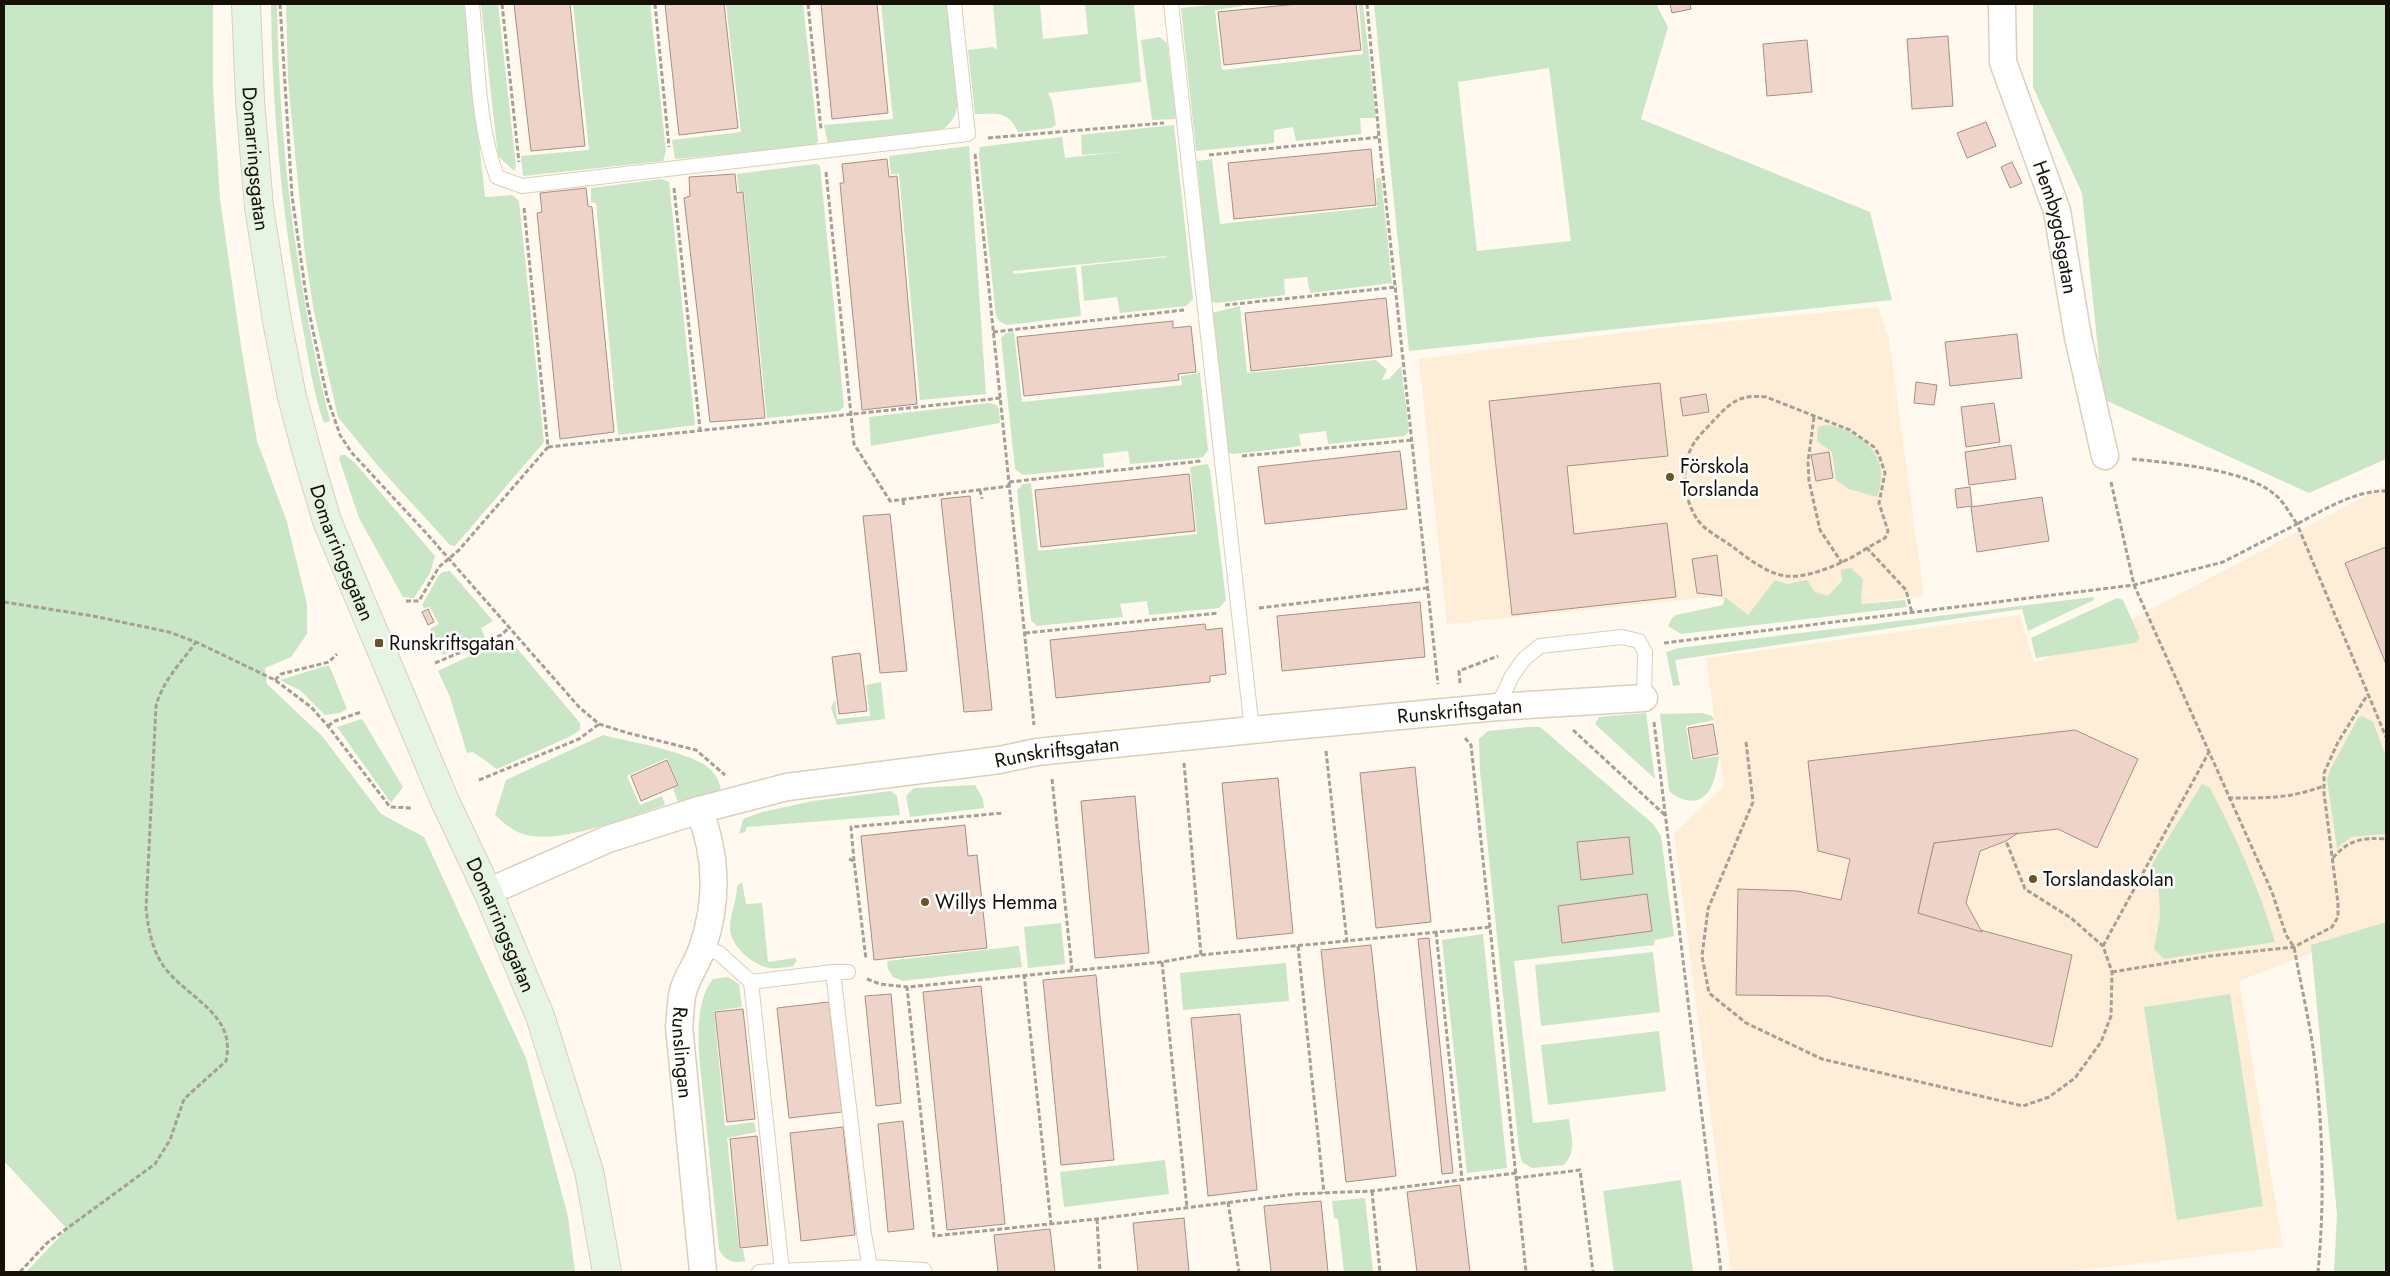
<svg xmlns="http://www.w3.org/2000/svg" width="2390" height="1276" font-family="Jost,sans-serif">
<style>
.built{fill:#feeed7}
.green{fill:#c9e6c6;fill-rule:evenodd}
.building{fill:#eed3c9;stroke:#a88e86}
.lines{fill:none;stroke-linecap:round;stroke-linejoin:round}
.lane-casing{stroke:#ddceb9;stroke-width:16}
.street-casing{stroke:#ddceb9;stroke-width:29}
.secondary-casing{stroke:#ddceb9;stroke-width:30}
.path{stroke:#a59f97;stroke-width:3;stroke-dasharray:5 2.5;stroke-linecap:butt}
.lane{stroke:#fff;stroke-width:14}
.street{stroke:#fff;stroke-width:26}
.secondary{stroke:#e6f4e3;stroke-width:28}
.poi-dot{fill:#6d5224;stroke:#fff;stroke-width:2}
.labels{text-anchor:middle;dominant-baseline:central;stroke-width:5;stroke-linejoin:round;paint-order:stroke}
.street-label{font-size:20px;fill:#151008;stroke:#fff}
.poi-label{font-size:20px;fill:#151008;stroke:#fff;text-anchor:start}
</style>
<rect width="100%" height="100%" fill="#fff9f0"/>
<g class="built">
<polygon points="1878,307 1889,339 1924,596 1725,620 1722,596 1447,624 1419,359 1653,329"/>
<polygon points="2386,485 2386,924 2239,981 2283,1247 2065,1272 1731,1272 1674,833 1724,786 1706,658 2020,615 2034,663 2087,643"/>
</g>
<g class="green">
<polygon points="4,4 213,4 213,89 220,199 241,346 257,441 287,522 307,604 307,634 291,657 265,668 267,684 322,736 381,814 424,837 526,1058 568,1217 575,1272 26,1272 67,1229 4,1161"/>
<path d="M271,4H277C279,145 296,284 330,421L324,423C312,390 308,353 301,319C282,215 272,109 271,4Z"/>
<polygon points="286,4 464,4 485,197 512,195 519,201 544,442 455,546 450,545 378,466 338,417 314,312 305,255 288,80"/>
<polygon points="481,4 498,4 516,167 514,171 498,156"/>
<polygon points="573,4 650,4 666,151 663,161 523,176 521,156 589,150"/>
<polygon points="726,4 803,4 818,141 815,146 675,159 672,140 741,132"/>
<path d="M881,4H947C950,25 962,95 956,112C953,121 947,127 939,132L828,144L824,125L893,119Z"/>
<path d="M993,4H1040L1043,39L1088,34L1085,4H1134L1141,82L1048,93L1052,101L1056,125L1051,128L1018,132C1008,110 997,114 975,114L968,50L993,47L997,50Z"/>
<polygon points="1220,4 1242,4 1242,6 1215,10 1222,70 1363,54 1359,4 1363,4 1376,118 1360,118 1361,134 1296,141 1293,127 1274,130 1274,143 1196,151 1181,8"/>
<path d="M1374,4H1656L1668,27L1641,119L1870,212L1892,300L1409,351ZM1549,68L1571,241L1477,251L1458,82Z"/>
<polygon points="2033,4 2386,4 2386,459 2309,493 2103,399 2082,193 2033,87"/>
<polygon points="1160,37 1167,43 1176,119 1152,120 1141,40"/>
<polygon points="1174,125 1193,299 1186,306 1120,313 1117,297 1084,301 1081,266 1167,257 1167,256 1013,271 1013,274 1076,267 1081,316 1007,325 999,321 996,316 979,155 980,147 1062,137 1065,158 1119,152 1082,155 1081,135"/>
<polygon points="969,146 986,394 920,400 899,174 891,174 889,156"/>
<polygon points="1212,159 1220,224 1377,207 1376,178 1381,178 1392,283 1310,293 1307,277 1284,279 1285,295 1215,303 1211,301 1197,161"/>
<polygon points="816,164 820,166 844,407 839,411 767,418 744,192 739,192 737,174"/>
<polygon points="662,179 669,182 695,425 618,435 596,203 591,202 591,188"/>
<polygon points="1240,306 1247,373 1376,360 1387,370 1382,380 1389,379 1401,366 1409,432 1404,436 1328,444 1326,431 1299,434 1301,446 1233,454 1227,452 1212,313"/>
<polygon points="1014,332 1022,402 1182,385 1181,376 1200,373 1208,450 1203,457 1196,458 1130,464 1128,451 1103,454 1104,467 1023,475 1015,469 1001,338 1006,333"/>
<polygon points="989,403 996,405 999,409 1000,423 871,446 869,417"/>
<path d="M1827,425C1865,432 1892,459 1877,497L1849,489L1836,480L1832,452L1817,441L1818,427Z"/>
<polygon points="341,455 345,455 355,463 435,556 430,573 414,598 403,597 359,518 339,458"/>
<polygon points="1207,464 1210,469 1226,600 1219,608 1149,615 1147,601 1120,604 1123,617 1037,626 1031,620 1017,490 1023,484 1031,483 1038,551 1197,534 1190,467"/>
<polygon points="1851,568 1863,579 1861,595 1862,604 1905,600 1907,607 1681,634 1668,626 1672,618 1676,615 1723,605 1725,597 1748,615 1775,580 1787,584 1807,580 1815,592 1828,596 1842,581 1841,570"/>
<polygon points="450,571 493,621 481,628 485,638 443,655 431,638 430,629 439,624 430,607 424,608 422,605 439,575 443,572"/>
<polygon points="2093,597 2094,600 2028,631 2022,609 1675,660 1680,685 1673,686 1666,652 1679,648"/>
<polygon points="2117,598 2123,600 2140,638 2135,643 2036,658 2031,638"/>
<polygon points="506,639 510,640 580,723 580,730 569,737 497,769 473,752 467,753 450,697 438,671"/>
<polygon points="329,665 347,709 340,713 325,715 301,691 280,680"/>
<polygon points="881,682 885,719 837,725 831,708 835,699 837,719 870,716 866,685"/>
<polygon points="1646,713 1655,779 1595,724 1599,717"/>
<path d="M1703,713L1712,716L1714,720L1686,726L1691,760L1719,756C1716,774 1712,806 1686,800C1679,798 1673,796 1669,790L1660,714Z"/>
<polygon points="2362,716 2373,722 2386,757 2386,834 2351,837 2337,848 2327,780 2330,770 2358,718"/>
<polygon points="362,719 403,787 391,803 337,727"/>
<path d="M1529,727H1540L1653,824L1661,836L1674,936L1655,940L1654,945L1514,961L1533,1123L1569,1119C1571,1136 1577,1151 1564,1165L1532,1168L1522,1162L1519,1150L1480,771L1479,739L1488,731Z"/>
<path d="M603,735C629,742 695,752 712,771C716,775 719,782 721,788L719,791L678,803L673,788L679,785L667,758L627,776L640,805L662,796L665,805C628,817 556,847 520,833C510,829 503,822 495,815L506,780Z"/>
<path d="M2202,784L2210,788C2236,837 2259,888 2275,942L2164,959L2154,949L2160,916L2159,892L2152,864Z"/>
<polygon points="975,785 983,799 984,808 910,817 906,796 914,788"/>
<polygon points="891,791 897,796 900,815 747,827 745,832 739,834 743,819 762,812 813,801"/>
<path d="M742,882L746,904L762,903L768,962L795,958L797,960L793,966C786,967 777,969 769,968C753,965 730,946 730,928C730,914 737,901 737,886Z"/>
<polygon points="2386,922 2386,1272 2334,1272 2337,1214 2311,945"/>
<polygon points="1061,923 1065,964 1028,968 1024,927"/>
<polygon points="1483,934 1507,1168 1467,1173 1442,940"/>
<polygon points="1019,946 1022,967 903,981 893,977 888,969 887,961"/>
<polygon points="1653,952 1660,1012 1541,1026 1535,965"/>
<polygon points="1286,963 1289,1001 1183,1010 1180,973"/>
<path d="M728,977L739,984L742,1007L714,1011L725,1126L754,1122L756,1132L727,1138L739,1249H743L745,1261C733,1264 724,1260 719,1249L699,1055C698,1031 697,999 713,979Z"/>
<polygon points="2230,994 2263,1206 2177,1220 2144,1007"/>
<polygon points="1659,1031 1666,1091 1548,1105 1541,1045"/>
<polygon points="1165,1160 1169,1194 1064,1207 1060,1172"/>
<polygon points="1681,1180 1693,1272 1614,1272 1603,1191"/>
<polygon points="1365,1198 1373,1272 1344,1272 1338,1219 1334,1218 1332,1201"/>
</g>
<g class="building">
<polygon points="514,4 570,4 585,146 531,151"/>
<polygon points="665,4 724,4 738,128 679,135"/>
<polygon points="821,4 877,4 888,113 832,119"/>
<polygon points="1297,4 1356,4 1361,50 1224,65 1218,12"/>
<polygon points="1670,4 1690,4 1691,9 1672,13"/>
<polygon points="1948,36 1953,106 1912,109 1907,39"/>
<polygon points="1807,40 1812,92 1767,96 1763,44"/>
<polygon points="1986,122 1996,146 1967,158 1957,133"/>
<polygon points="1371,149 1376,205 1234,219 1228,163"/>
<polygon points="887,159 889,177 897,176 917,404 862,410 840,183 844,183 842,164"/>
<polygon points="2012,162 2022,183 2010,188 2001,167"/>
<polygon points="735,174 737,193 743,192 765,418 710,422 684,198 690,196 689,177"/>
<polygon points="586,188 588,206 592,207 614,432 560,439 537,213 542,212 540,193"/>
<polygon points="1386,298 1392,356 1251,371 1245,313"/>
<polygon points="1173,321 1173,328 1191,326 1196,372 1178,374 1179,380 1024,396 1017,337"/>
<polygon points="2017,334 2022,378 1950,386 1945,342"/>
<polygon points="1916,382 1937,385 1934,405 1914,403"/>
<polygon points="1660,383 1668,456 1567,466 1574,534 1667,523 1676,597 1512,615 1489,401"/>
<polygon points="1706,394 1709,412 1683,416 1680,398"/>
<polygon points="1994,403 2000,442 1966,447 1961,407"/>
<polygon points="2011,445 2016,479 1969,485 1965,452"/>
<polygon points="1400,451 1407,509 1265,524 1258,467"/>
<polygon points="1829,452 1833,478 1816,481 1811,455"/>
<polygon points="1189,474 1195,531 1041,547 1035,490"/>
<polygon points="1970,487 1972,506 1957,508 1955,489"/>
<polygon points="970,496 992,710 964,712 941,499"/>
<polygon points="2042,497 2049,541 1977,552 1971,507"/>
<polygon points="890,514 907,671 880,673 863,516"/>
<polygon points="2386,547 2386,664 2345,563"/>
<polygon points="1717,555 1722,596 1697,593 1692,559"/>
<polygon points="1420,602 1425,657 1282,671 1277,616"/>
<polygon points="428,609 434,622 428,625 422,612"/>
<polygon points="1205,624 1206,630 1222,628 1226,674 1210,676 1210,682 1056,698 1050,640"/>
<polygon points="860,653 867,711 839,714 832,657"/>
<polygon points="1713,724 1718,754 1693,759 1688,728"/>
<polygon points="2075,730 2138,759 2097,848 2058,829 1934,843 1918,913 2072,955 2052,1047 1828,996 1736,995 1738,889 1797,891 1841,900 1850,859 1818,851 1808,761"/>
<polygon points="667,760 678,785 641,801 631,776"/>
<polygon points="1415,767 1431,922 1376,928 1360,773"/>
<polygon points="1278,778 1293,933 1237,939 1222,783"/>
<polygon points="1135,796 1149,953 1095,958 1081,801"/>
<polygon points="965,825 968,856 977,855 987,948 874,960 861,836"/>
<polygon points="2018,833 2006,841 1980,851 1966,903 1982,932 1918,913 1934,843"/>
<polygon points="1629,837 1633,874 1581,880 1577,842"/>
<polygon points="1647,894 1652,931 1562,943 1558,906"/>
<polygon points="1429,938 1453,1173 1442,1174 1418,939"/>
<polygon points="1371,945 1396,1176 1346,1182 1321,950"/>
<polygon points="1096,975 1114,1160 1061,1165 1043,980"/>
<polygon points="981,986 1005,1224 947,1230 923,992"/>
<polygon points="891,994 901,1103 876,1106 865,996"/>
<polygon points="829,1002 842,1112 789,1118 777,1008"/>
<polygon points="743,1009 755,1119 727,1122 715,1012"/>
<polygon points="1240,1014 1257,1190 1208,1196 1191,1018"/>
<polygon points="903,1121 914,1229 888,1232 878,1124"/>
<polygon points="843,1127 855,1235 801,1241 790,1133"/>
<polygon points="757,1136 768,1245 740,1248 730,1139"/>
<polygon points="1460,1185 1470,1272 1417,1272 1407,1192"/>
<polygon points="1321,1201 1328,1272 1271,1272 1264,1206"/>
<polygon points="1184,1218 1189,1272 1138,1272 1133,1223"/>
<polygon points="1050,1229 1055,1272 998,1272 994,1235"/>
</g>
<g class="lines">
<g class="lane-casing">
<g id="lane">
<path d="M472,4C478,61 477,123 497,177L522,186L968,134L954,4"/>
<polyline points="1171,4 1252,730"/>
<polyline points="1497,707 1512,676 1524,659 1540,646 1622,637 1639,641 1645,652 1644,698"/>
<polyline points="703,948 719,953 751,982 833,972 848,972"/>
<polyline points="833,972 864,1234 870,1267"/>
<polyline points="751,982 782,1271"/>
<polyline points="759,1272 870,1267 924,1270 925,1272"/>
</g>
</g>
<g class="street-casing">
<g id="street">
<path id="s1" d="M2002,4L2003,62L2057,211L2078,337L2105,456"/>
<path id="s2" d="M699,810C717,854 718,901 703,946C699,960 689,973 684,988C680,999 681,1014 679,1026L703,1272"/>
<path id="s3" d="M488,892L608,839L699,810L787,787L999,760L1037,752L1252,730L1497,707L1644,698"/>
</g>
</g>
<g class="secondary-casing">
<g id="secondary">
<path id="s4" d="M246,4L250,100L259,207L277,321L292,397L309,460L327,521L444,799L488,892L540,1016L589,1171L607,1272"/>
</g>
</g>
<g class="path">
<polyline points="280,4 292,196 307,302 327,397 340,435 352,453 428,535 579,707 599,724 628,733 696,750 725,775"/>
<polyline points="502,4 519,162"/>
<polyline points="655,4 669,147"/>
<polyline points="808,4 821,129"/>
<polyline points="1367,4 1379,137 1438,684"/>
<polyline points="988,138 1164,123"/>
<polyline points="975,154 1034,725"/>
<polyline points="1209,155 1379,137"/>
<polyline points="826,172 854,444 890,501 1010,486"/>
<polyline points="674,188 700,429"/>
<polyline points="1225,305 1397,287"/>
<polyline points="993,332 1184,310"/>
<polyline points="1814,417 1808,462 1809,481 1820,530 1842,563"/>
<polyline points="548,447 1001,398"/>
<polyline points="1242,456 1413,440"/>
<path d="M2132,459C2171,463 2243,469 2273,493C2283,500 2290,514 2297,524C2323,510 2356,490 2386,491"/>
<polyline points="1009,482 1201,461"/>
<path d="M2111,482L2134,585L2272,892L2286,935L2294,947C2300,981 2308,1014 2313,1048C2323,1122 2325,1198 2318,1272"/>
<polyline points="980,490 982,499"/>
<polyline points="903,500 904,507"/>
<path d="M1867,548C1849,561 1809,579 1786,576C1768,574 1747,558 1733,547C1722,539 1704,530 1697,519C1683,498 1680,465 1694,443C1699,435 1708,427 1714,420C1731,402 1740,394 1766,397L1850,430L1874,447L1879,455L1885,473L1879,503L1888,531L1885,538L1867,548L1906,590L1912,613"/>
<polyline points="406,601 419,601 439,567 459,550 548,447 524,208"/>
<polyline points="4,602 93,616 169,632 196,642 275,680 311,707 328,726 390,807 412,808"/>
<polyline points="1259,608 1428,588"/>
<polyline points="1025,633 1218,613"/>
<polyline points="1664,643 2134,585 2223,562 2297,524 2386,737"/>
<polyline points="435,663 501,635 510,627"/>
<polyline points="275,680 281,674 329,662 337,654"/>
<polyline points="1460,683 1459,671 1498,656"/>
<polyline points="1654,722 1721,1272"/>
<polyline points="328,726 335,721 361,712"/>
<polyline points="1573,730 1666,816"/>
<polyline points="1465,738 1471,745 1526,1272"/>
<polyline points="1746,742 1753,802 1708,909 1702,956 1709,993 1746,1023 1822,1059 2023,1106 2049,1097 2075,1078 2101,1042 2111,1016 2112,972 2103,946 2071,918 2025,889 2006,841"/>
<polyline points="1326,751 1347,942"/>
<polyline points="1184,763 1201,955 1162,962 907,987 934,1236 1097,1219 1296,1194 1372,1191 1516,1173"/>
<polyline points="1052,779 1072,970"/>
<polyline points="479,780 579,739 599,724"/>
<path d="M2228,798C2264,798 2290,799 2323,786"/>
<path d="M2333,858C2348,840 2363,837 2386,839"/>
<polyline points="849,859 854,861 866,959"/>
<polyline points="854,861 851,827 1003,813"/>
<polyline points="1436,932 1462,1179"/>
<polyline points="1298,946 1324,1193"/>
<polyline points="2103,946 2209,752"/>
<polyline points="1201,955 1490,927"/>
<polyline points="1162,962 1187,1208"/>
<polyline points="2112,972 2210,956 2294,947 2332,927 2338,917 2338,903 2324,793 2324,773 2338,742 2368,694"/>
<polyline points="1024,974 1051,1224"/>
<polyline points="867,979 880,984 907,987"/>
<polyline points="1516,1178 1580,1170 1593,1272"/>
<polyline points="1372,1191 1380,1272"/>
<polyline points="1228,1202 1239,1272"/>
<polyline points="1097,1219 1100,1272"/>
<path d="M20,1272L47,1243L155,1164L170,1140L184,1099L226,1061C236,1017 194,1001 169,973C153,955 149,933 146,909L156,706C163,680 181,663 196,642"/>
</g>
<use href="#lane" class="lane"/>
<use href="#street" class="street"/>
<use href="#secondary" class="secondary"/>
</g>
<g class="poi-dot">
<circle cx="1670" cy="477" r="5"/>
<rect x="374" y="638" width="10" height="10" rx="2.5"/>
<circle cx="2033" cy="879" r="5"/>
<circle cx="925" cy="902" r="5"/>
</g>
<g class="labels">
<g class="street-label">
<text stroke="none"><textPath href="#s4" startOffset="155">Domarringsgatan</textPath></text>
<text stroke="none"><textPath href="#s1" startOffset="232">Hembygdsgatan</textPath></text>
<text stroke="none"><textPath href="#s4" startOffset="560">Domarringsgatan</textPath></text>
<text stroke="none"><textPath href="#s3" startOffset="995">Runskriftsgatan</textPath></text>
<text stroke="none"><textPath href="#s3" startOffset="590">Runskriftsgatan</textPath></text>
<text stroke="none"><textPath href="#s4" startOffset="965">Domarringsgatan</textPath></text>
<text stroke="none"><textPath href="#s2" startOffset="250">Runslingan</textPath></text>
</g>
<g class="poi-label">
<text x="1680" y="466">Förskola<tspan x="1680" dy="23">Torslanda</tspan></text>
<text x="389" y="643">Runskriftsgatan</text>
<text x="2043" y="879">Torslandaskolan</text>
<text x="935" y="902">Willys Hemma</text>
</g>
</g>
<rect width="2390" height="1276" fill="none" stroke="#151008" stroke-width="10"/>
</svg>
